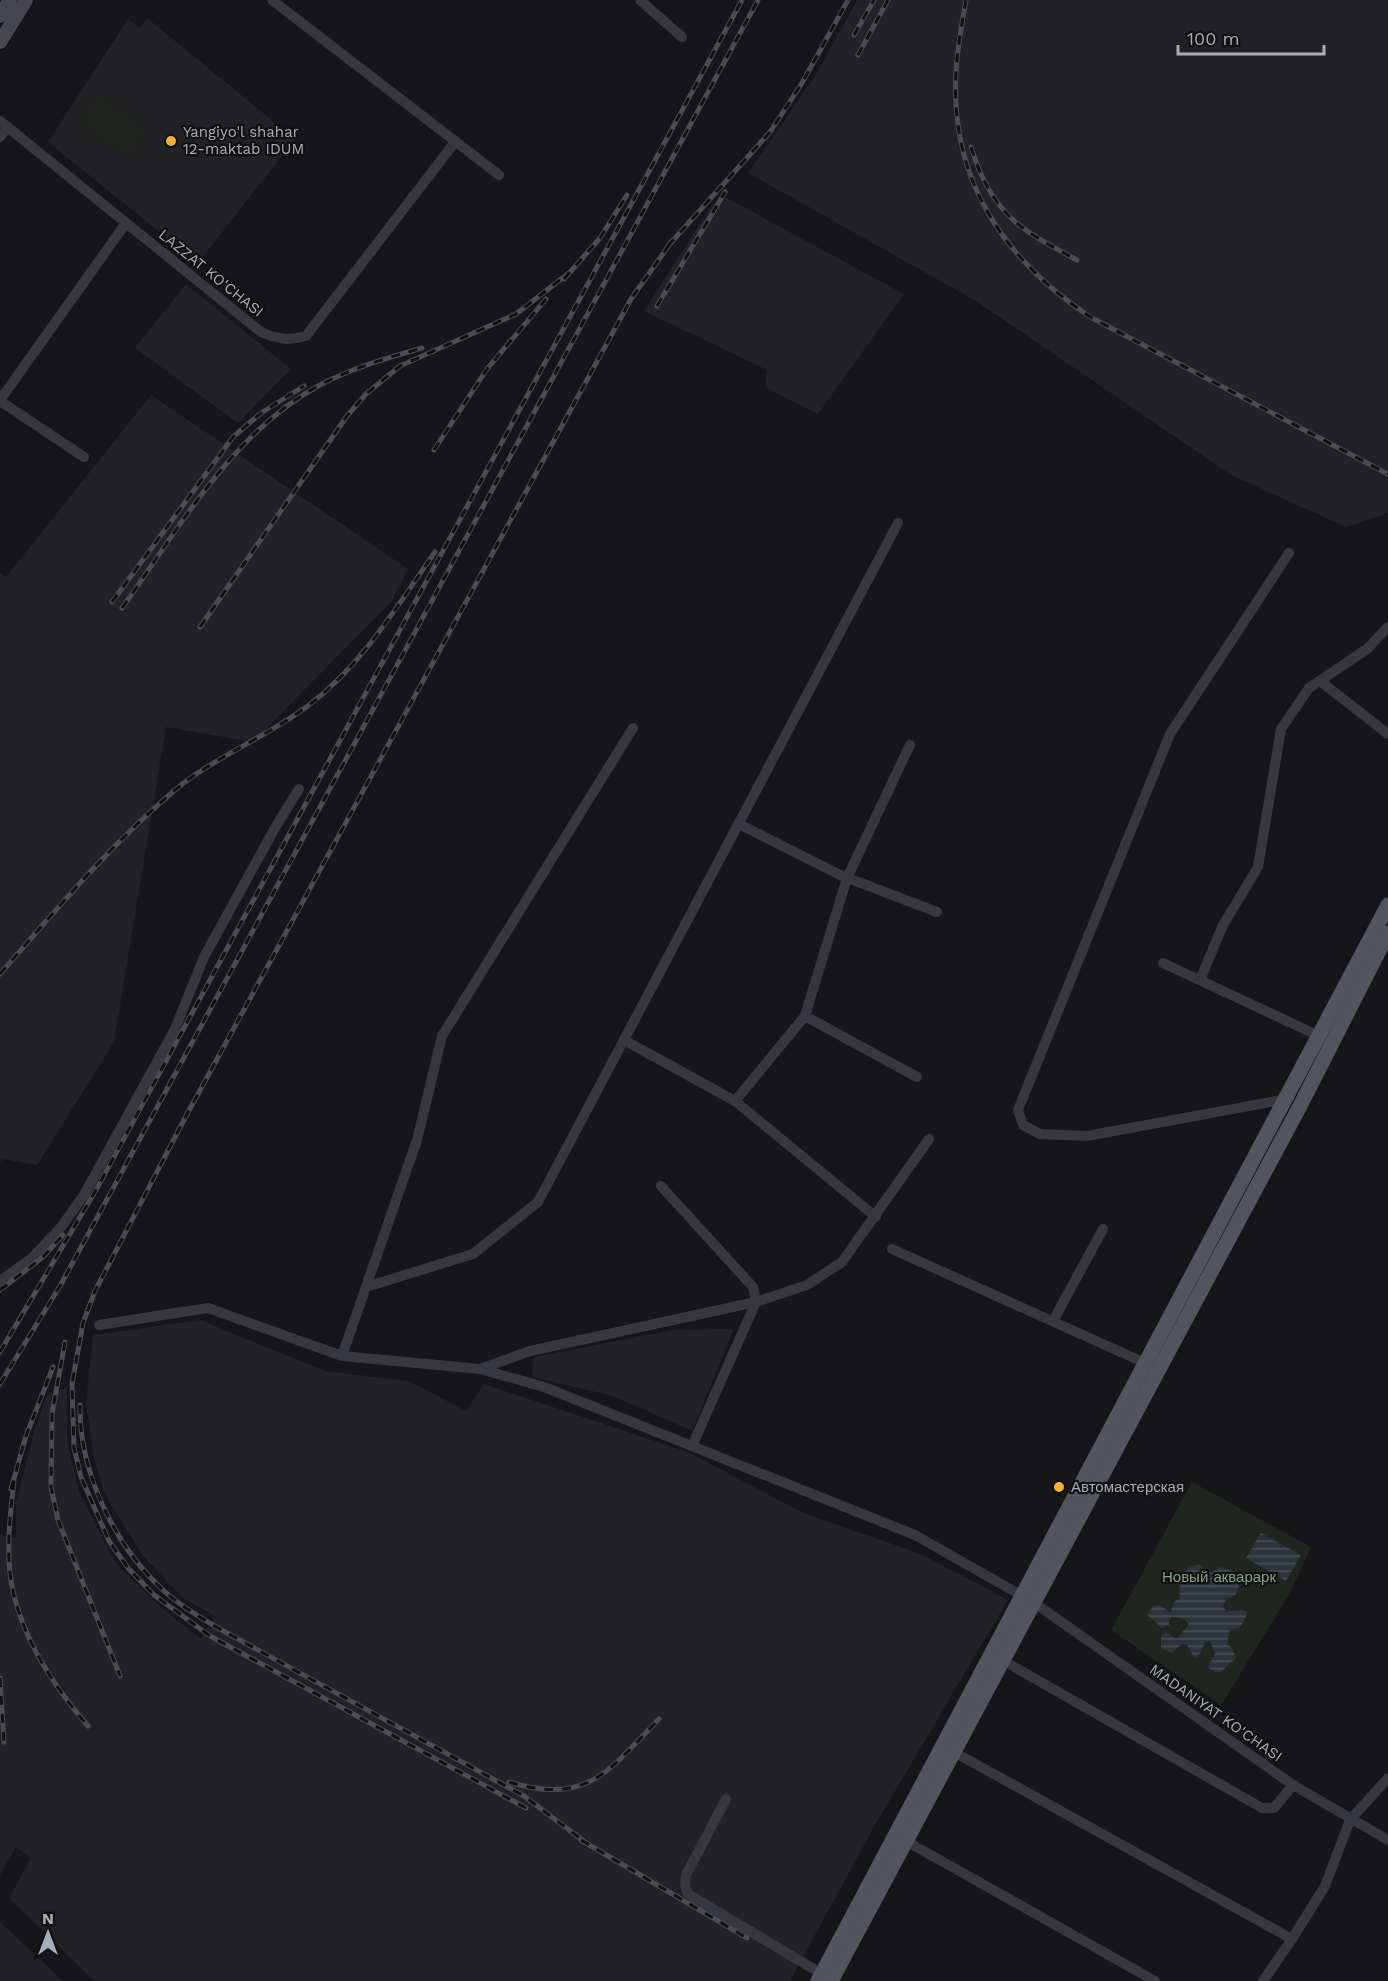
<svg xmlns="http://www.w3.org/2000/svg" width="1388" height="1981" font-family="'Work Sans',sans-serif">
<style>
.built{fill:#222225}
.park{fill:#1e261f}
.water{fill:url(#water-rules)}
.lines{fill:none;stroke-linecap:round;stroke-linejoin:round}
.street{stroke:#37383d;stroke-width:10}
.secondary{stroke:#45474d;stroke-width:14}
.primary{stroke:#53555c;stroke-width:15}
.rail-casing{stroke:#4a4c52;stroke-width:5}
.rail{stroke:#111113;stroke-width:3;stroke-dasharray:9;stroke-linecap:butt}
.poi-dot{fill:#f2b134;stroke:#111113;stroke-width:2}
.labels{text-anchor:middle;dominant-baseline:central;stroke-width:4.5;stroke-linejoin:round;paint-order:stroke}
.poi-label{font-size:15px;fill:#a8adb8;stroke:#111113;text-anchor:start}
.street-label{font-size:15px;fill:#a8adb8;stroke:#111113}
.park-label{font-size:15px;fill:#7fa381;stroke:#111113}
</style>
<defs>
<pattern id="water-rules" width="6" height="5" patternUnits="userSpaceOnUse" patternTransform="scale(1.5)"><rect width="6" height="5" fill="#2c353c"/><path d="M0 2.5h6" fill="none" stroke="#485056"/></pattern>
</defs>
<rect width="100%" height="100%" fill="#161618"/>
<g class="built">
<polygon points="857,0 1388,0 1388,513 1346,527 1231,475 976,301 748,173 815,76"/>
<polygon points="147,18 295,139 198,263 48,142 128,19 140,28"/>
<polygon points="725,197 904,294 818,414 765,387 767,370 644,311 712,205 718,207"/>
<polygon points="186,284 291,369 238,423 135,348"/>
<polygon points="151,395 408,569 392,601 253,742 166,727 114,1042 37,1165 4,1159 0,1162 0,573 6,577"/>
<polygon points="200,1320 325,1371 409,1381 466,1411 484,1384 688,1452 803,1513 921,1554 1008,1600 875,1825 790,1981 94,1981 9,1898 31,1858 16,1847 0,1875 0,1535 16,1538 16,1501 34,1432 47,1395 67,1387 68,1445 79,1491 115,1562 157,1604 201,1639 215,1616 184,1599 143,1556 104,1493 94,1458 86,1403 93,1335"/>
<polygon points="734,1329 692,1431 613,1396 532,1377 534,1357 673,1330"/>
<polygon points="0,1922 63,1981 0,1981"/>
</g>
<g class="park">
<polygon points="99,95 147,132 127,157 80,120"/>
<polygon points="1192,1482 1311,1547 1289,1595 1221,1705 1111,1630"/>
</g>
<g class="water">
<polygon points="1261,1533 1301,1555 1286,1581 1246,1558"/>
<path d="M1196,1565H1201L1206,1572H1212L1221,1567L1233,1571L1239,1587L1235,1595L1226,1600L1223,1607L1227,1611L1242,1610L1247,1612L1245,1620L1239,1628L1230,1630L1227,1644L1232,1648L1236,1658L1221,1672H1215L1208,1667L1215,1653L1210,1641L1205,1642L1198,1657L1193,1656L1187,1645L1182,1644L1171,1653L1161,1648V1637L1166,1632L1177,1639L1189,1624L1183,1619L1172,1617L1169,1620V1625L1162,1628L1147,1615L1153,1606L1159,1605L1170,1612L1175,1601L1180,1599C1179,1583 1179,1570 1196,1565Z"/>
</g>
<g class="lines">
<g class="street">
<polyline points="272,0 499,175"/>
<polyline points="640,0 682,37"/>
<path d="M0,121L261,332C277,339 288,341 306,336L455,142"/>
<polyline points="0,137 8,127"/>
<polyline points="0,400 126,223"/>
<polyline points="0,401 84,457"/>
<polyline points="1320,681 1388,734"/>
<polyline points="739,824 840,875 937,912"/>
<polyline points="1163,963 1317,1035"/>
<polyline points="1200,980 1223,925 1258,867 1281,729 1309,688 1367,649 1388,627"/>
<polyline points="805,1016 917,1077"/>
<polyline points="624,1040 735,1101 876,1217"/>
<polyline points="1287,1099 1087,1136 1040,1134 1023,1125 1018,1110 1170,734 1289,553"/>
<polyline points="735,1101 805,1016 847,878 910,745"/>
<polyline points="661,1186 753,1287 756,1302 692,1446"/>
<polyline points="892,1249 1145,1363"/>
<polyline points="0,1281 32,1258 62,1226 84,1195 175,1029 204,957 276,826 299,789"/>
<polyline points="366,1287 473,1254 538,1202 898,523"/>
<polyline points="1053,1321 1103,1229"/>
<polyline points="99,1325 208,1308 342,1356 480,1369 544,1387 915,1535 1033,1602 1293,1785 1388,1840"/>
<polyline points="342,1356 417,1140 442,1036 633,728"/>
<polyline points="480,1369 530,1351 756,1302 807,1285 842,1262 929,1139"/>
<polyline points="1002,1660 1262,1808 1274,1808 1293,1785"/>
<polyline points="954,1752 1292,1939 1325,1886 1350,1820 1388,1778"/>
<polyline points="726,1799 686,1875 685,1885 688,1894 822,1974"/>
<polyline points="906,1841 1155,1981"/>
<polyline points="1263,1981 1292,1939"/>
</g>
<g class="secondary">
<polyline points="0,16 10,0"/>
<polyline points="0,42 26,0"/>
</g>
<g class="primary">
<polyline points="818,1981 1388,905"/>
<polyline points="831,1981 1300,1106 1388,933"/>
</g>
<g class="rail-casing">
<g id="rail">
<path d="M966,0C962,24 957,49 956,73C950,181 1005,261 1092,318L1388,474"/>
<polyline points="854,35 874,0"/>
<polyline points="858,55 888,0"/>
<path d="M971,147C992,214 1019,229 1077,260"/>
<polyline points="668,246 770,132 802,83 848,0"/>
<polyline points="564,279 600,238 627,195"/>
<polyline points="657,306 725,192"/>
<polyline points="434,450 487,369 546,299"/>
<polyline points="112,602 233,437 261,413 304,386"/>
<path d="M122,608C178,530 232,432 320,385C352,368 387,358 422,348"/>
<polyline points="200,627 347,416 366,394 400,366 516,314 569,273"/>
<path d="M0,974C56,910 110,845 175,790C216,756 267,737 309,705C363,664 397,606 435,552"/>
<polyline points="0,1290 43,1257 63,1235"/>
<polyline points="65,1342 52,1414 51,1487 58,1520 120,1676"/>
<polyline points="0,1352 96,1190 742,0"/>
<polyline points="0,1384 60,1286 758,0"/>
<path d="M80,1405C79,1471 114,1545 162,1589C179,1605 198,1616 218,1628L524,1796L589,1845"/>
<path d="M14,1481C10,1517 5,1555 13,1591C24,1641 55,1688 88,1726"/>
<polyline points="11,1489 26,1436 53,1367"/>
<polyline points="0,1678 4,1742"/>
<path d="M509,1782C588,1806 609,1770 659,1719"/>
<polyline points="526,1808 210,1636 154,1595 128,1568 109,1541 81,1477 74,1448 72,1384 83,1323 95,1291 186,1116 631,299 672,241"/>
<polyline points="581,1840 747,1938"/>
</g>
</g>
<use href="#rail" class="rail"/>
</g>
<g class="poi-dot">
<circle cx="171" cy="141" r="6"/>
<circle cx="1059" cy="1487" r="6"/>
</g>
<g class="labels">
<g class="poi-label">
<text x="183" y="132">Yangiyo'l shahar<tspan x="183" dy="17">12-maktab IDUM</tspan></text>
<text x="1071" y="1487">Автомастерская</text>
</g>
<g class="street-label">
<text transform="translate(211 273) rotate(39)">LAZZAT KO'CHASI</text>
<text transform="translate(1216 1713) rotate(35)">MADANIYAT KO'CHASI</text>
</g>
<g class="park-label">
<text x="1219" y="1577">Новый акварарк</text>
</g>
</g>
<g transform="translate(48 1933)" stroke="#111113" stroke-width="4.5" paint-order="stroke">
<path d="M0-4.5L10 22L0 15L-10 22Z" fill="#a8adb8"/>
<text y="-9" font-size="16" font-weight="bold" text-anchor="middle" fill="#a8adb8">N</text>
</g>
<path d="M1178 45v9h146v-9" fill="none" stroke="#a8adb8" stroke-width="3"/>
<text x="1187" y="45" font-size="18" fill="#a8adb8" stroke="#111113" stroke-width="4.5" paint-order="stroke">100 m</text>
</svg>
